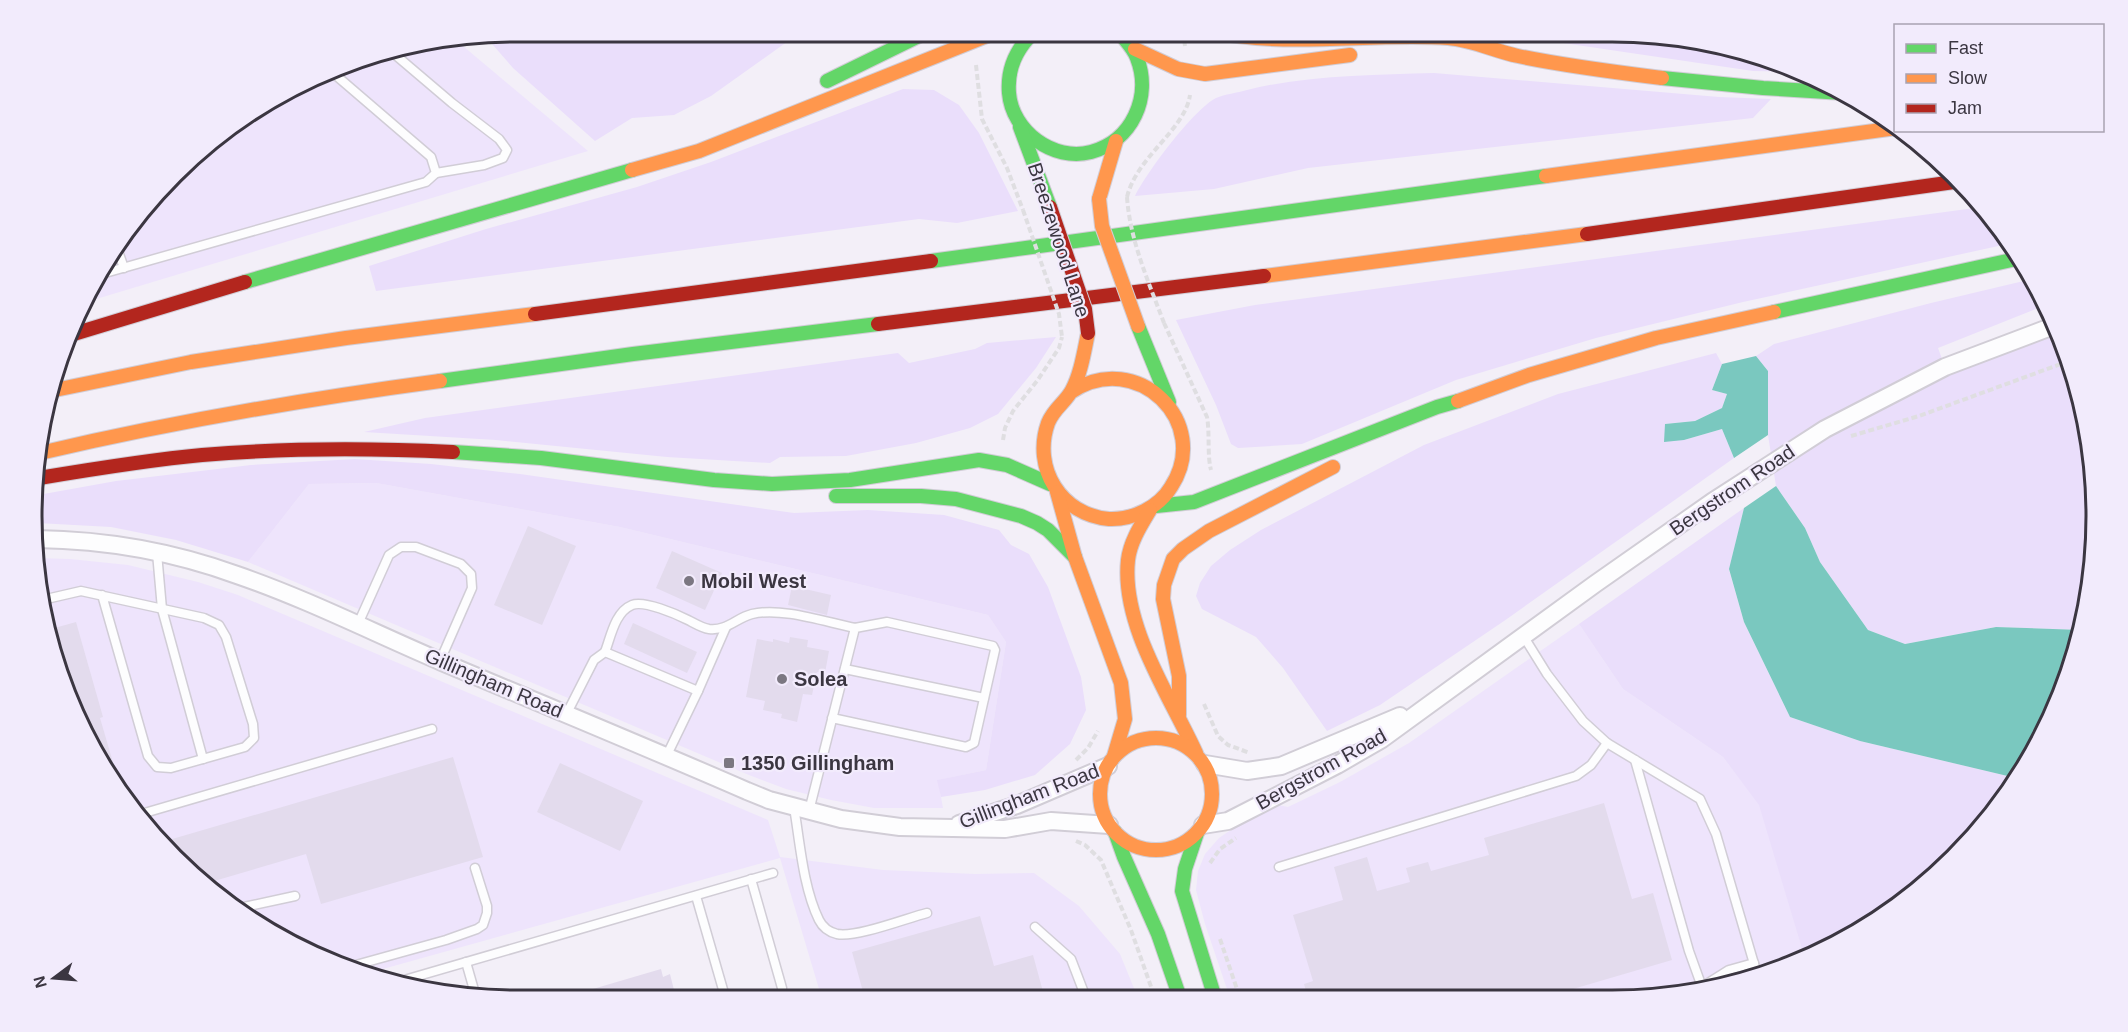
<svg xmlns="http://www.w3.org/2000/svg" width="2128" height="1032" font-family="Helvetica,sans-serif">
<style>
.built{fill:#eee4fc}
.green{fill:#eadefb}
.water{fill:#7ac8bf}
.building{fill:#e3dbed}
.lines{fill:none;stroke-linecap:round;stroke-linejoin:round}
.lane-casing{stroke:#d1cdd6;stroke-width:11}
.street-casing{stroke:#d1cdd6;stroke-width:20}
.fast-casing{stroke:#d1cdd6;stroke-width:16}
.slow-casing{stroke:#d1cdd6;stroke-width:16}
.jam-casing{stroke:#d1cdd6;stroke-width:16}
.path{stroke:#dfdee1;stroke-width:4;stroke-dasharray:6 3;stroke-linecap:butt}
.lane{stroke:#fdfdfe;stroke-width:8}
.street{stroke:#fdfdfe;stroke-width:16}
.fast{stroke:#63d668;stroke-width:14}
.slow{stroke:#ff974d;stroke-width:14}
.jam{stroke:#b3261e;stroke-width:14}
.slow-bridge-casing{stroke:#d1cdd6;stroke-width:16;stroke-linecap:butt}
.jam-bridge-casing{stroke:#d1cdd6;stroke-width:16;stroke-linecap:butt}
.path-bridge{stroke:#dfdee1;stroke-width:4;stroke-dasharray:6 3;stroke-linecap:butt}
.slow-bridge{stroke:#ff974d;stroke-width:14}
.jam-bridge{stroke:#b3261e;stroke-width:14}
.poi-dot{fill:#7b7781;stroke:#f2ebfc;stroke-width:2}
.labels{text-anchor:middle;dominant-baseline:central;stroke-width:4.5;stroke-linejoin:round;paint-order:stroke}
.street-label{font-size:20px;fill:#3b3641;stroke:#f2ebfc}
.poi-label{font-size:20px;font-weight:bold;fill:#3b3641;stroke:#f2ebfc;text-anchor:start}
.rim{fill:none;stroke:#3b3641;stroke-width:3}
</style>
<rect width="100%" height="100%" fill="#f3eff8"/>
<g class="built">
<polygon points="457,41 588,151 83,303 113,247 221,132 360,57"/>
<polygon points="376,483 620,527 988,615 1006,642 986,770 938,780 943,808 874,808 831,800 786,789 749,775 248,562 309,484"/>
<polygon points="36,558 70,559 128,565 198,582 238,595 768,820 780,857 883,870 975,874 1034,873 1079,906 1120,954 1138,998 822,999 780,858 365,974 330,963 247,919 174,859 82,731 36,579"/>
<polygon points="1579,624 1623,689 1723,757 1760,805 1805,959 1797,964 1676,996 1230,998 1205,924 1196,890 1198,871 1205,854 1219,838 1241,823 1278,805 1288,807 1340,782 1409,743"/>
</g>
<g class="green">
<polygon points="516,32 817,32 791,39 711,96 674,115 632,118 595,141 513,68 486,37"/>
<polygon points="1489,32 1612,32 1707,41 1805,72 1753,71"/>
<path d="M1434,73L1719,97L1771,99L1753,118L1308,168L1214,189L1135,196C1147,172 1193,110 1216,98C1225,94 1237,93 1247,90C1307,75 1372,75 1434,73Z"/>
<polygon points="903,89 934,90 959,105 979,133 1018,211 957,223 919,219 376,291 369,266 486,229 637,187 711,162"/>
<polygon points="1982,207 2012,243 1743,302 1596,338 1456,380 1302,444 1238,448 1231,444 1216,405 1176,320 1255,305"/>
<polygon points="2032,279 2046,305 1938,348 1945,367 2060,331 2087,422 2096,516 2087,611 2081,630 1996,627 1905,644 1868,630 1820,562 1805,528 1776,486 1768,435 1768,371 1756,356 1774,344 1931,303"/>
<polygon points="1056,337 1036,368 998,414 970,428 916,443 846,456 780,457 770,463 667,457 496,440 364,432 425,418 898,353 909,363 975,349 987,343"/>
<polygon points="1716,353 1722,364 1712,390 1727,394 1722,408 1695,421 1665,424 1684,440 1722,429 1734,458 1504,621 1380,705 1327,731 1283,668 1256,637 1202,609 1196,596 1200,583 1211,566 1230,550 1261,530 1424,445 1558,394"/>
<polygon points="355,459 431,464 520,474 794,513 868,510 944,515 999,530 1011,545 1029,554 1048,587 1081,677 1086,710 1070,744 1035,775 985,790 941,797 937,780 986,770 1006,642 988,615 620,527 376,483 309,484 248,562 176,540 111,527 37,523 38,495 116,481 251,465"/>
<polygon points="1744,508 1729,570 1744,622 1790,717 1860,741 2016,778 1996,811 1907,901 1805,959 1759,805 1723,757 1623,689 1579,624"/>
</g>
<g class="water">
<polygon points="1756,356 1768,371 1768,435 1734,458 1722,429 1684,440 1664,442 1665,424 1695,421 1722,408 1727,394 1712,390 1722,364"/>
<polygon points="1776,486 1805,528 1820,562 1868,630 1905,644 1996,627 2081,630 2059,702 2016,778 1860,741 1790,717 1744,622 1729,569 1744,508"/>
</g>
<g class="building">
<polygon points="528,526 576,546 542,625 494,605"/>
<polygon points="672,551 722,573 705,610 656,588"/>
<polygon points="792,586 831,595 827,615 788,605"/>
<polygon points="76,622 103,717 100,718 117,776 115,777 82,731 51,629"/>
<polygon points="633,623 697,652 687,673 624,644"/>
<polygon points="790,637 808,640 807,647 829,651 825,673 817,672 812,695 803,694 797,722 781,718 782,714 763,710 765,701 746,697 757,639 773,642 773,639 789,643"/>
<polygon points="453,757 483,857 321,904 306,854 204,884 174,859 162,842"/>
<polygon points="560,763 643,801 620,851 537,812"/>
<polygon points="1604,803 1632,899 1653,893 1672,960 1573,989 1575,997 1308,998 1304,984 1313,981 1293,915 1343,900 1334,867 1367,857 1377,891 1410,882 1406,868 1428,862 1431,871 1489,855 1484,838"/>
<polygon points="980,916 994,966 1033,955 1045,999 865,999 852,952"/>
<polygon points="661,969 663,977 670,974 675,994 669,996 670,1000 570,1000 569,996"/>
</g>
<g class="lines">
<g class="lane-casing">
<g id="lane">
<polyline points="392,52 452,103 499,139 507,150 503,158 484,165 436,173"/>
<polyline points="114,246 118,251 124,268"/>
<polyline points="98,275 426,182 436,173 431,157 332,72"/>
<polyline points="157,553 162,609 203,759"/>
<polyline points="42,600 81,591 204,618 219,625 226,637 253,724 254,738 245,747 171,768 157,767 148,756 102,595"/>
<polyline points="358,624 389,555 401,547 416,547 461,564 471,574 472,588 440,661"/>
<polyline points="1524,637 1547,674 1583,721 1607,743 1700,799 1716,834 1757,974"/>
<path d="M605,652C611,636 615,612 632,605C644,600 676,614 688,620C694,623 702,628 709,629C727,631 736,618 752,614C782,607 825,622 855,628"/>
<polyline points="845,669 984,698"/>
<polyline points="698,691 726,627"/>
<polyline points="567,713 594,660 605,652 698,691 666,757"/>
<polyline points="1635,760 1689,951 1702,987 1729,970 1754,963"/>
<path d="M794,807C800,843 803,887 819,920C823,928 829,932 837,934C856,938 907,918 927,913"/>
<polyline points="809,811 855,628 887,622 993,646 995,650 974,743 966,747 832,718"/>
<polyline points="141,814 432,729"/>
<polyline points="1279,867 1576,776 1591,765 1607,743"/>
<polyline points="751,879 782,988"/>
<polyline points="696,896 726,1000"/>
<polyline points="235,909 295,896"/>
<polyline points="1035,927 1071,959 1086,998"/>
<polyline points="466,962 476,997"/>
<polyline points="345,968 446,940 477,929 483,925 487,913 487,906 475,868"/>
<polyline points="394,983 773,873"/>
</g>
</g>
<g class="street-casing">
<g id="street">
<path d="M37,539C105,540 174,552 237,575C307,599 374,633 442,662C544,705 646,747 747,791L769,800L841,819L900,827L1005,829L1051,821L1109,825"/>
<polyline points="1205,764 1247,771 1281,766 1400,716"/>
<polyline points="959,824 1017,805 1108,766"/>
<polyline points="1203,825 1228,821 1337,765 1382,739 1595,584 1712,502 1825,429 1945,367 2056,325"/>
</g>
</g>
<g class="fast-casing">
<g id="fast">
<path d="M1034,32C1016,49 1007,68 1009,93C1012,131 1053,162 1091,152C1132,141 1152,97 1137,58C1134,49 1125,40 1119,32"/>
<polyline points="1662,78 1763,88 1843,93"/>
<polyline points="827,81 927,32"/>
<polyline points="1020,127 1050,207"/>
<polyline points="931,261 1546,176"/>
<polyline points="245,282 632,170"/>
<polyline points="1774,312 2021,258"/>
<polyline points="1138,326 1169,402"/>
<polyline points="440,381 633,354 878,324"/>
<polyline points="453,452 541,458 714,480 772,484 850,480 979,460 1007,465 1050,484"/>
<polyline points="836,496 921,496 956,499 1021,516 1037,523 1048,530 1075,557"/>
<polyline points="1156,506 1194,502 1437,407 1458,401"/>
<polyline points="1115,832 1124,857 1158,934 1180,998"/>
<polyline points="1197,833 1185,869 1182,891 1215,998"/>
</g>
</g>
<g class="slow-casing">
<g id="slow">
<path d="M1212,32C1290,48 1369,33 1448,38C1473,40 1494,51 1518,56C1565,66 1614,72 1662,78"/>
<polyline points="1135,49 1178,69 1205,74 1350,55"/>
<polyline points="632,170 699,151 994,33 1004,32"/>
<polyline points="1546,176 1896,128"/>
<polyline points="1099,199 1116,141"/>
<polyline points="1264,276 1587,234"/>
<polyline points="50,391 191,362 346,338 535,314"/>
<path d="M1071,392C1137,348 1213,423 1171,487C1159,507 1133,520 1109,519C1061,515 1032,468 1048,423C1054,408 1065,403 1072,390C1081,373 1084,352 1088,333"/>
<polyline points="1458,401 1529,375 1656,338 1774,312"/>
<path d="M40,453C172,422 306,399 440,381"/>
<polyline points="1057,492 1075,557 1121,683 1125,719 1114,756"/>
<path d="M1150,510C1141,525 1130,542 1128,560C1121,625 1170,696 1196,753"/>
<polyline points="1179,715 1179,676 1163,599 1164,585 1173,559 1183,549 1209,531 1333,467"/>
<circle cx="1156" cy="794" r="56"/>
</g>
</g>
<g class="jam-casing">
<g id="jam">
<polyline points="1587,234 1961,181"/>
<polyline points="535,314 931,261"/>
<polyline points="878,324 1264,276"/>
<polyline points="67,336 245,282"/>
<path d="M39,478C93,469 147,460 202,455C285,448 369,448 453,452"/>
</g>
</g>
<g class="path">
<polyline points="1183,32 1185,46"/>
<polyline points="976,65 982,119 1007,168 1023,210"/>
<path d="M1127,197C1137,156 1185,130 1190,95"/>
<path d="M1164,323L1207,417C1210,434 1207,455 1211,470"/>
<polyline points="1851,436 1919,416 2069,361"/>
<polyline points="1003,440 1005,428 1013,411 1037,381 1059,348 1062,337"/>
<polyline points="1204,704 1218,736 1228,745 1250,753"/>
<polyline points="1076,760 1088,748 1098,731"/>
<polyline points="1076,841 1085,845 1101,860 1131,930 1155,998"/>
<polyline points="1210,863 1220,849 1236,838"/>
<polyline points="1220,939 1240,998"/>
</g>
<use href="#lane" class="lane"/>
<use href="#street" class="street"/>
<use href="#fast" class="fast"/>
<use href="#slow" class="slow"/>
<use href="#jam" class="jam"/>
<g class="slow-bridge-casing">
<polyline id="slow-bridge" points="1099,199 1102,226 1138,326"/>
</g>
<g class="jam-bridge-casing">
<polyline id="jam-bridge" points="1050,207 1085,309 1088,333"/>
</g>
<g class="path-bridge">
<path d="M1127,197C1130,241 1149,283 1164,323"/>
<polyline points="1023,210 1059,314 1062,337"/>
</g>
<use href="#slow-bridge" class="slow-bridge"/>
<use href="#jam-bridge" class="jam-bridge"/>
</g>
<g class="poi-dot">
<circle cx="689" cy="581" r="6"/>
<circle cx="782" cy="679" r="6"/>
<rect x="723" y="757" width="12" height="12" rx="3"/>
</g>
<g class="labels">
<g class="street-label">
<text transform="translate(1059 240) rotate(72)">Breezewood Lane</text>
<text transform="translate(1732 490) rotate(-34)">Bergstrom Road</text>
<text transform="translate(494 683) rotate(23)">Gillingham Road</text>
<text transform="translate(1321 769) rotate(-29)">Bergstrom Road</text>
<text transform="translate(1029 796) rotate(-21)">Gillingham Road</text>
</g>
<g class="poi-label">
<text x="701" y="581">Mobil West</text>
<text x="794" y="679">Solea</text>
<text x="741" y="763">1350 Gillingham</text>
</g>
</g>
<path d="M0 0H2128V1032H0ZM516 42H1612A474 474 0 0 1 2086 516V516A474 474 0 0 1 1612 990H516A474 474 0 0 1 42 516V516A474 474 0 0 1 516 42Z" fill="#f2ebfc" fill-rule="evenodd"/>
<path class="rim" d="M516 42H1612A474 474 0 0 1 2086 516V516A474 474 0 0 1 1612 990H516A474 474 0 0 1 42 516V516A474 474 0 0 1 516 42Z"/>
<rect x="1894" y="24" width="210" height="108" fill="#f2ebfc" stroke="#a9a3b1" stroke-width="1.5"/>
<rect x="1906" y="44" width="30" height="9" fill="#63d668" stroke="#a9a3b1" stroke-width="1.5"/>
<text x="1948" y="54" font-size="18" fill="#3b3641">Fast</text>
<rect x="1906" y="74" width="30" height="9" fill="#ff974d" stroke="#a9a3b1" stroke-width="1.5"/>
<text x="1948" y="84" font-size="18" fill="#3b3641">Slow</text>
<rect x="1906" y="104" width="30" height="9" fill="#b3261e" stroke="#a9a3b1" stroke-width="1.5"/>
<text x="1948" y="114" font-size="18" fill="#3b3641">Jam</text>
<g transform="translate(54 978) rotate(254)" stroke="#f2ebfc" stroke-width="4.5" paint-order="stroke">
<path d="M0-4.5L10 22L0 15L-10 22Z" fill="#3b3641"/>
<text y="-9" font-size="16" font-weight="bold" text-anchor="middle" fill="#3b3641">N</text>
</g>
</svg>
